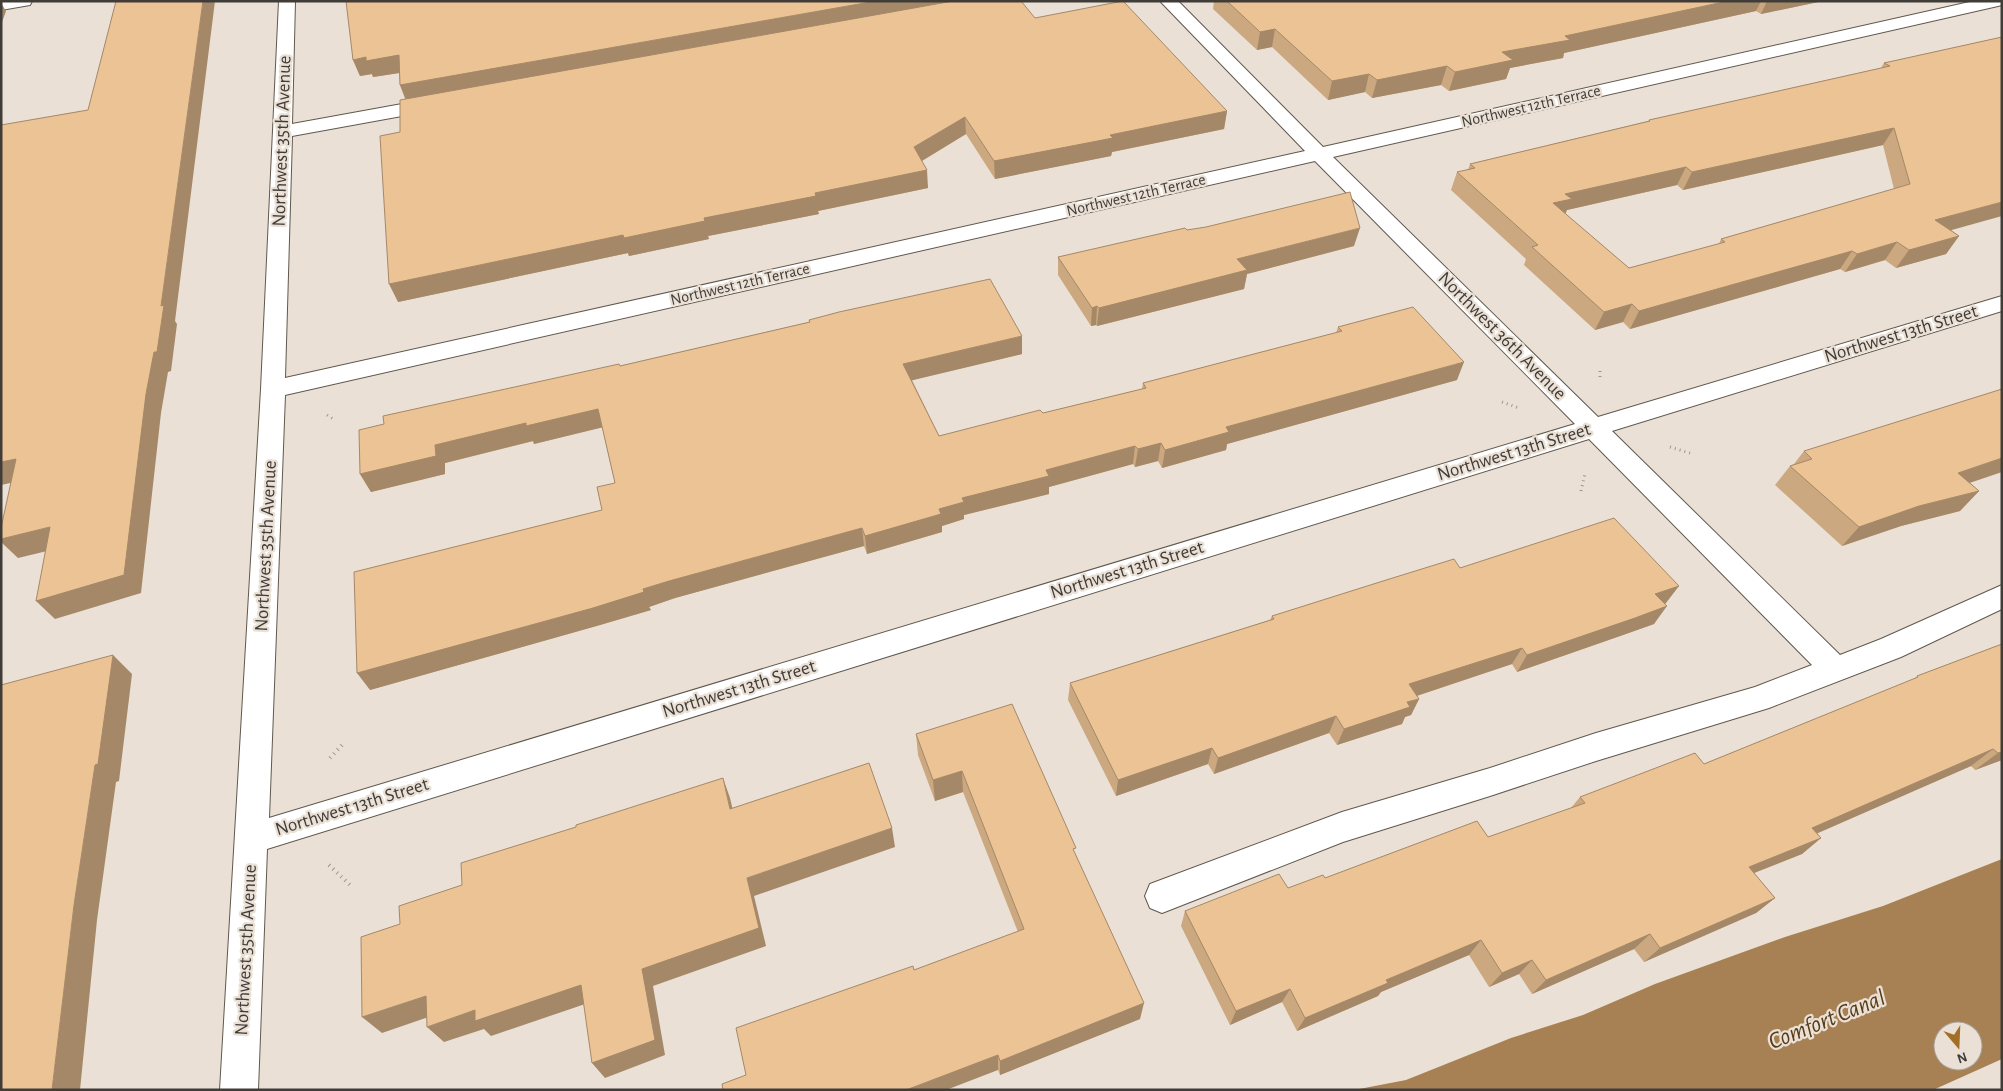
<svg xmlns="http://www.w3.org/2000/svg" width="2003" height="1091" font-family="'Alegreya Sans',sans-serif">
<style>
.water{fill:#a78154;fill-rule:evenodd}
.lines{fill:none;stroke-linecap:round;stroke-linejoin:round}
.minor-casing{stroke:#60584e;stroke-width:2}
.path-far1{stroke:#9e978f;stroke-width:3;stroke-dasharray:1 4;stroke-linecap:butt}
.path{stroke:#9e978f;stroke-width:4;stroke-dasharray:1 4.5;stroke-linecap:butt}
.minor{fill:#fff;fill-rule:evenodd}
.wall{fill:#cba87f;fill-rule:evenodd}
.shaded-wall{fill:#a58868}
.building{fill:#ecc394;stroke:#a58868;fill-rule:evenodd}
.labels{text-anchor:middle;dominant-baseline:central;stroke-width:4.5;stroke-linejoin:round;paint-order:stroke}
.far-street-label{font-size:16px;fill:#403c38;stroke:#eae0d5}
.street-label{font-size:19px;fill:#403c38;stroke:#eae0d5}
.near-water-label{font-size:24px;font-style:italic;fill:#583d18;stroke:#eae0d5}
</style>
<rect width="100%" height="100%" fill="#eae0d5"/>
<path class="water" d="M2002,859V1059L1933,1090H1354L1406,1080L1511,1038L1583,1015L1655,984L1785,937L1883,906ZM1943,1031H1973V1061H1943Z"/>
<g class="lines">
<g class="minor-casing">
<g id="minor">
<polygon points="1,1 32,1 30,5 1,10"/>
<path d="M279,1H295L292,124L435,98L442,100L444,104L442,108L435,110L292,136L285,378L1305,151L1160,1H1178L1323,147L1974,1H2002V5L1998,6L1333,157L1598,417L2002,296V311L1612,431L1840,655L1881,639L2002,585V609L1901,657L1769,708L1596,761L1490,796L1343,842L1162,913L1150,908L1145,896L1150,884L1342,812L1490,768L1596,733L1755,687L1812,665L1589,439L267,849L258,1090H220L261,389ZM1315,161L1575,424L269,818L285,395Z"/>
</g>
</g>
<g class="path-far1">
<polyline points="1600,371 1600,380"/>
<polyline points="1502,402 1519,408"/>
<polyline points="327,415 335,420"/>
<polyline points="1670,447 1693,454"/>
<polyline points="1581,491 1585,474"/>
</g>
<g class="path">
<polyline points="330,758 344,743"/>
<polyline points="329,865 350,885"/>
</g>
<use href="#minor" class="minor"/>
</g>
<g class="wall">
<polygon points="1214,1 1823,1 1761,14 1756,11 1564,53 1563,58 1510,68 1506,79 1449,91 1441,85 1372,98 1365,92 1328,100 1272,47 1257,50 1213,9"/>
<polygon points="1035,18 1227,111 1224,129 1112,152 1111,156 995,179 966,134 922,161 928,188 818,211 819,214 708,236 709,239 629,256 628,253 398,302 400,132 405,99 400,85 399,73 373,77 372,74 360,76 353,60"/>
<path d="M2002,37L1951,230L1959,236L1946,254L1896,268L1885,260L1845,272L1840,269L1630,329L1623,322L1595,330L1524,265L1526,259L1451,190L1457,172L1468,170L1470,164L1648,121L1649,120L1881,68L1884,63ZM1883,145L1894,189L1721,239L1719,244L1629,268L1565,214L1567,210L1677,185L1683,190Z"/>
<polygon points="1187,230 1354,246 1247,274 1244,289 1097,326 1096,325 1091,326 1058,275 1058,257"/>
<polygon points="809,320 1022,354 912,380 939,436 1043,413 1142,389 1143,383 1336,333 1338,327 1457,380 1227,444 1226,450 1162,468 1158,461 1135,467 1133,464 1049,487 1049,494 964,515 964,519 942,526 942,532 867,554 864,546 675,598 649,607 651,610 600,625 370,690 602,510 615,483 602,427 534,444 533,441 445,463 445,474 371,492 360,474 620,366 809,322"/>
<polygon points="1804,451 1970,483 1979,491 1960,511 1901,526 1842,546 1775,485 1790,466 1794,464"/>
<polygon points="1460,568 1666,603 1665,604 1654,624 1623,635 1517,672 1512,664 1417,696 1419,699 1411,715 1405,717 1402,724 1337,745 1329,733 1214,774 1208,764 1116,796 1068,700 1070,683 1270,620 1272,616"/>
<polygon points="2002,644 2002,760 1975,770 1971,766 1817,833 1821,838 1802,854 1754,873 1775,898 1756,913 1644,962 1634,949 1532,994 1519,974 1489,987 1469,955 1381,992 1378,996 1297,1031 1282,1002 1230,1025 1181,926 1185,911 1288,888 1488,837 1571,808 1580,797 1704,764 1914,679 1917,676"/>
<polygon points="916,734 1075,853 1140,1019 1000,1075 998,1070 746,1075 914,970 1018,932 963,792 935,801 918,755"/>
</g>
<g class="shaded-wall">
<polygon points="203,1 215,1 175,321 177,324 171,371 168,372 161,413 141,593 55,619 36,601 146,394 161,306"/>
<polygon points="876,1 968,1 407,102 400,85"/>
<polygon points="1728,1 1761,1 1756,11 1564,53 1563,58 1510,68 1506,79 1449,91 1455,72 1502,52 1565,36"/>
<polygon points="1767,1 1823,1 1761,14"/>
<polygon points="1,3 6,11 1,25"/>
<polygon points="1275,29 1272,47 1257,50 1260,32"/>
<polygon points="399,55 406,72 373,77 372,74 360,76 353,60 366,57"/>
<polygon points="1447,66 1441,85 1372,98 1377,80"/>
<polygon points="1369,74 1365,92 1328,100 1332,81"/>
<polygon points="1227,111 1224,129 1112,152 1111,156 995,179 994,161 1110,135"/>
<polygon points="965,117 966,134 915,165 914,147"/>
<polygon points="1894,128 1883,145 1683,190 1692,172"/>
<polygon points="1686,167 1677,185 1567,210 1564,217 1553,203 1565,194"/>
<polygon points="927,170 928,188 818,211 819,214 708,236 709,239 629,256 628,253 398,302 389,284 704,218 815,193"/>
<polygon points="2002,202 2002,216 1923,238 1935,220"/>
<polygon points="1360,228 1354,246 1247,274 1244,289 1097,326 1099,308 1237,259"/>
<polygon points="1959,236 1946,254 1896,268 1909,250"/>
<polygon points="1897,242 1885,260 1845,272 1857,254"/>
<polygon points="1852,251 1840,269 1630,329 1639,311"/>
<polygon points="1632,304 1623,322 1595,330 1604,312"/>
<polygon points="1097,306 1096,325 1091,326 1092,308"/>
<polygon points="1022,336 1022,354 905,382 903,364"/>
<polygon points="1464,362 1457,380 1227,444 1226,450 1162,468 1165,450 1226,427"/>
<polygon points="598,409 604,427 534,444 533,441 445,463 445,474 371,492 360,474 435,445 526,423"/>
<polygon points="1161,443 1158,461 1135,467 1138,449"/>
<polygon points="1135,446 1133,464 1049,487 1049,494 964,515 964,519 942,526 942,532 867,554 865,536 939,509 962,498 1046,470"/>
<polygon points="2002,458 2002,472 1940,493 1958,473"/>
<polygon points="16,459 34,478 1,485 1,462"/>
<polygon points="1979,491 1960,511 1901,526 1842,546 1859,527 1919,506"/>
<polygon points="50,527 68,546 18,558 1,542 1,539"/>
<polygon points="862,528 864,546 675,598 649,607 651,610 600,625 370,690 357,673 643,589 669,581"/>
<polygon points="1679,586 1666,603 1643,612 1655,594"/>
<polygon points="1667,606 1654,624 1623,635 1517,672 1527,655"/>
<polygon points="1522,648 1512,664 1401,701 1409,684"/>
<polygon points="113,655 132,674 119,781 116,782 97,920 80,1090 52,1090 74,905 95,765"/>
<polygon points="1419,699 1411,715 1405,717 1402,724 1337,745 1344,729 1407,702"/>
<polygon points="1336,716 1329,733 1214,774 1218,758"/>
<polygon points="1212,748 1208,764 1116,796 1118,780"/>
<polygon points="1993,749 1971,766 1793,844 1812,828"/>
<polygon points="2002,752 2002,760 1975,770 1998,753"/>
<polygon points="962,771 963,792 935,801 933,780"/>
<polygon points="723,778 730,798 737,828 730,809"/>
<polygon points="892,828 895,847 754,896 766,946 653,986 665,1055 605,1078 592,1063 642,969 747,878"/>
<polygon points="1821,838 1802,854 1731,882 1749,867"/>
<polygon points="1775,898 1756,913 1644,962 1660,948"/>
<polygon points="1650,934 1634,949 1532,994 1546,980"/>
<polygon points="1481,940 1469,955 1381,992 1378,996 1297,1031 1305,1018 1386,980"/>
<polygon points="1532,960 1519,974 1489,987 1502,973"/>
<polygon points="581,985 594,1001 491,1036 484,1029 444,1042 427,1027 475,1010"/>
<polygon points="1290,989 1282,1002 1230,1025 1236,1011"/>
<polygon points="426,996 443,1012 382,1033 362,1017"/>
<polygon points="1144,1003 1140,1019 1000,1075 1000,1061"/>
<polygon points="998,1055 998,1070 946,1090 906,1090"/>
</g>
<g class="building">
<polygon points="116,1 203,1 161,306 164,305 157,352 154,352 146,394 124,575 36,601 50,527 1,539 1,528 16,459 1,462 1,125 88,110"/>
<polygon points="346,1 876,1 400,85 399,55 366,61 366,57 353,60"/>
<polygon points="953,1 1021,1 1035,18 1123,1 1227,111 1110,135 1113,138 994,161 965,117 914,147 927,170 815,193 816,196 704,218 705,221 624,238 623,235 389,284 380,136 400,132 400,100"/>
<polygon points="1227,1 1728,1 1565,36 1570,40 1502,52 1513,60 1455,72 1447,66 1377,80 1369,74 1332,81 1275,29 1260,32"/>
<path d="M2002,37V202L1935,220L1959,236L1909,250L1897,242L1857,254L1852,251L1639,311L1632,304L1604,312L1532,247L1538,245L1457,172L1475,168L1470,164L1650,121L1649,120L1890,66L1884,63ZM1894,128L1910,184L1721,239L1725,242L1629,268L1553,203L1572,199L1565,194L1686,167L1692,172Z"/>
<polygon points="1350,192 1360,228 1237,259 1247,270 1099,308 1097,306 1092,308 1058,257 1185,228 1187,230 1206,227"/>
<polygon points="990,279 1022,336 903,364 939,436 1040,410 1043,413 1146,388 1143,383 1342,331 1338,327 1413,307 1464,362 1226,427 1229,432 1165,450 1161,443 1138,449 1135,446 1046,470 1049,476 962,498 964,502 939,509 941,514 865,536 862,528 669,581 643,589 644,592 593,608 357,673 354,572 602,510 597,487 615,483 598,409 526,426 526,423 435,445 436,456 360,474 359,430 384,424 383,416 619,364 620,366 810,322 809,320 839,312"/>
<polygon points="2002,389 2002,458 1958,473 1979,491 1919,506 1859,527 1790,466 1812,459 1804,451"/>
<polygon points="1614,518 1679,586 1655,594 1667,606 1635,618 1527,655 1522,648 1409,684 1419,699 1407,702 1410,707 1344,729 1336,716 1218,758 1212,748 1118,780 1070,683 1274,619 1272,616 1383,581 1454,559 1460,568"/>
<polygon points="2002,644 2002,752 1998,753 1993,749 1812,828 1821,838 1749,867 1775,898 1660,948 1650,934 1546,980 1532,960 1502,973 1481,940 1386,980 1388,983 1305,1018 1290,989 1236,1011 1185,911 1279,874 1288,888 1323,875 1325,878 1477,821 1488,837 1585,803 1580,797 1695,753 1704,764 1918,677 1917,676"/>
<polygon points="113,655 98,764 95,765 74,905 52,1090 1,1090 1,685"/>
<polygon points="1012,704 1076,848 1073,849 1144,1003 1000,1061 998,1055 906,1090 723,1090 722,1084 746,1075 736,1028 913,966 914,970 1024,929 962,771 933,780 916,734"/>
<polygon points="869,763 892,828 747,878 759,928 642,969 655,1040 592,1063 581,985 475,1021 475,1010 427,1027 426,996 362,1017 361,937 400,924 399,906 462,885 461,863 576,827 576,825 723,778 730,809"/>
</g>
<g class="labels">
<g class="far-street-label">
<text transform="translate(1531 106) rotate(-13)">Northwest 12th Terrace</text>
<text transform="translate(1136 195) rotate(-13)">Northwest 12th Terrace</text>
<text transform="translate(740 284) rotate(-13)">Northwest 12th Terrace</text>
</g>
<g class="street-label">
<text transform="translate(282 141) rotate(-88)">Northwest 35th Avenue</text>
<text transform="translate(1901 334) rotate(-17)">Northwest 13th Street</text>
<text transform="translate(1502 336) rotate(45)">Northwest 36th Avenue</text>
<text transform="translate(1514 452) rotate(-17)">Northwest 13th Street</text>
<text transform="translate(266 546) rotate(-87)">Northwest 35th Avenue</text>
<text transform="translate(1127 570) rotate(-17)">Northwest 13th Street</text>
<text transform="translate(739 689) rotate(-17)">Northwest 13th Street</text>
<text transform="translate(352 807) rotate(-17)">Northwest 13th Street</text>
<text transform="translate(246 950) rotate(-87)">Northwest 35th Avenue</text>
</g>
<g class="near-water-label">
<text transform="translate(1827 1020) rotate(-22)">Comfort Canal</text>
</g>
</g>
<rect width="2003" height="1091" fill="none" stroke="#403c38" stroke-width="5"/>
<g transform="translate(1958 1046) rotate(161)"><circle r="24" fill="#eae0d5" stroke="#a69e96"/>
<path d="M0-4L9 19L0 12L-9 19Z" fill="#a36f27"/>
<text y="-8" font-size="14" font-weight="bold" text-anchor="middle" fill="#403c38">N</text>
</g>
</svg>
